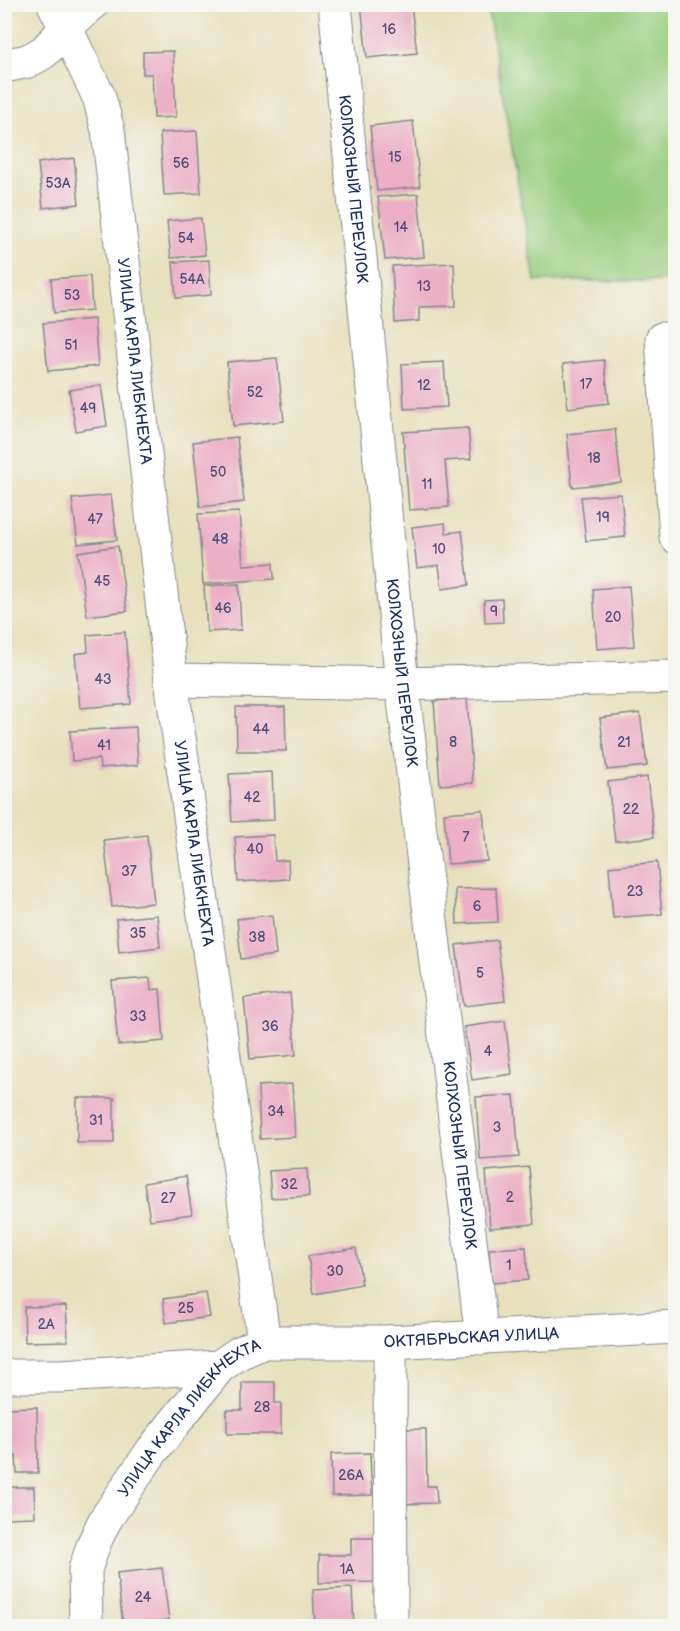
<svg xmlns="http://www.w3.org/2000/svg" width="680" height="1631" font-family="'Balsamiq Sans',sans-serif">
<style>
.green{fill:#96cc7d;stroke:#587e6e;stroke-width:1.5}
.building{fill:#ecafc6}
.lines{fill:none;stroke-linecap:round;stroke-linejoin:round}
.minor-casing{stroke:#82888e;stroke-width:35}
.minor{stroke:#fff;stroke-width:33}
.labels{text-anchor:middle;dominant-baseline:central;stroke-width:4.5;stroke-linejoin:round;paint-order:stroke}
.number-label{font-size:14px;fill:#4f4f78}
.street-label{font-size:16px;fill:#1b2f5e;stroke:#f6f6f2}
</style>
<rect width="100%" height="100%" fill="#f6f6f2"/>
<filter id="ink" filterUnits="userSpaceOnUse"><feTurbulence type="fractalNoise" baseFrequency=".0167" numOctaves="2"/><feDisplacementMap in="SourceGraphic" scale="12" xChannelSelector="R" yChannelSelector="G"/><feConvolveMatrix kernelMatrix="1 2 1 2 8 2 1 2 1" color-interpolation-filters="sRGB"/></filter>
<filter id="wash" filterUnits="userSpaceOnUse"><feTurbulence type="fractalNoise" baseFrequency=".008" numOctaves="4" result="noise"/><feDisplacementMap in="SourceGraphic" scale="24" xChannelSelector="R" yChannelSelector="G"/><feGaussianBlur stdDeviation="1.35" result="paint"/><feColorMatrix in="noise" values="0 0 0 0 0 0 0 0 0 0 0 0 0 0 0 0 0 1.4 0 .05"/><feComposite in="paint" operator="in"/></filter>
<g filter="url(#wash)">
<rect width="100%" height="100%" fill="#e8e1be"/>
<polygon class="green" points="487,5 675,5 675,281 535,281"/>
<g id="blocks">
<g class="building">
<polygon points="361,4 411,4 417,53 367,58"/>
<polygon points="173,51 176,117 154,118 152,74 143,74 143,52"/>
<polygon points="413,121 420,187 377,191 370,126"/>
<polygon points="197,131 201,193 164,195 160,133"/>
<polygon points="74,158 79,204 43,208 38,163"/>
<polygon points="418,194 424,257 385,260 378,197"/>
<polygon points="201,218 205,255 171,258 167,221"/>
<polygon points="209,260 211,295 176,298 173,262"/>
<polygon points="454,263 456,306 419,307 419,321 395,323 392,266"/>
<polygon points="90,276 92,310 54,313 51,279"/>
<polygon points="94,319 98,366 48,371 43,323"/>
<polygon points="277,358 284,421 233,426 227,362"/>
<polygon points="604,360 609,403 568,408 563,364"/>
<polygon points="444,362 447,407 404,409 402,364"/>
<polygon points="101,385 107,426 76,431 69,390"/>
<polygon points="468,428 471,459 445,461 449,507 409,510 403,432"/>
<polygon points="615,429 621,482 572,487 567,434"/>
<polygon points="237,437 244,502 200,507 193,442"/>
<polygon points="621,494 625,537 586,541 581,497"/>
<polygon points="111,495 117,540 78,544 72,499"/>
<polygon points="239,512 243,565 273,563 274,579 203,584 198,514"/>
<polygon points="445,523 446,533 462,531 469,585 442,589 439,565 417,568 412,527"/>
<polygon points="118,546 127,611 87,616 78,552"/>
<polygon points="239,584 241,630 207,632 204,586"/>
<polygon points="629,586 634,646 597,649 593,589"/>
<polygon points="502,599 503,622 485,623 484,600"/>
<polygon points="125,632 131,704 80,708 75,654 88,652 87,635"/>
<polygon points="467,699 473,783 440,785 434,701"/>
<polygon points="236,707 285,707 286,751 237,751"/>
<polygon points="640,713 647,766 607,770 600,718"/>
<polygon points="136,727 138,765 100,768 99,759 72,761 70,731"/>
<polygon points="272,772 274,820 232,822 229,774"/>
<polygon points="647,777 654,837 615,841 608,782"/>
<polygon points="483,810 487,861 448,864 444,813"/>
<polygon points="147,835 154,903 112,907 104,840"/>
<polygon points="273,835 275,861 288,860 289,879 238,882 235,837"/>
<polygon points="657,862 662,914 613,918 609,867"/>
<polygon points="496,888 498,922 457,924 455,889"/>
<polygon points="157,915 160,947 119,952 116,919"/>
<polygon points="272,915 276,955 241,959 237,919"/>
<polygon points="497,940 505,1001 464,1006 456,945"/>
<polygon points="150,978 151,990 160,989 164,1041 118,1045 112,981"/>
<polygon points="290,993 296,1055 250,1059 244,998"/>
<polygon points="505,1021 512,1074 472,1080 464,1027"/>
<polygon points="292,1084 295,1137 260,1139 258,1086"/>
<polygon points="514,1095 519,1157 480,1160 476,1097"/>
<rect x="77" y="1098" width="37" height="45"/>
<polygon points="529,1167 534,1224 490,1228 486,1171"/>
<polygon points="307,1169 309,1196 271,1198 269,1171"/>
<polygon points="186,1176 192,1214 150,1220 144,1183"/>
<polygon points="526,1247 528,1280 492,1283 489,1249"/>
<polygon points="356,1248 362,1285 314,1294 308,1256"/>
<polygon points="206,1293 210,1317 166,1323 163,1299"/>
<polygon points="66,1306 68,1341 25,1342 24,1307"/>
<polygon points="242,1382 275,1382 275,1403 281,1403 281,1434 227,1434 227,1410 242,1410"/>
<polygon points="37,1407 38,1473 17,1473 16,1456 4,1456 4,1408"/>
<polygon points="399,1429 426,1429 427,1486 436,1486 437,1503 400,1504"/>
<polygon points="370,1453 372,1495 332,1496 331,1454"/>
<polygon points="4,1487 34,1487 35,1517 4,1518"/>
<polygon points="351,1538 374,1538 374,1582 319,1583 319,1555 351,1555"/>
<polygon points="162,1568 169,1620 123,1626 117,1573"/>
<polygon points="352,1588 354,1625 315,1626 313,1590"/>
</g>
</g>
</g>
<g filter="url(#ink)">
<use href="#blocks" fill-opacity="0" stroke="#82888e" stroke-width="1.5"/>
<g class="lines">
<g class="minor-casing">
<g id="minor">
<path id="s1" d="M54,4L99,97L108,130L171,680L264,1342"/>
<path id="s2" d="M335,4L402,684L482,1338"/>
<polyline points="4,66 28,61 44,52 77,17 92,4"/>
<polyline points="662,339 676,537"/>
<polyline points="171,680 402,684 676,677"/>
<polyline points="390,1342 391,1626"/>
<polyline points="4,1376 59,1376 219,1367"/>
<path id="s3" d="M86,1626L85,1570L94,1543L105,1520L152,1451L219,1367L239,1353L264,1342H390L676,1327"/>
</g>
</g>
<use href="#minor" class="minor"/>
</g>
</g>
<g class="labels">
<g class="number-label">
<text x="389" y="29">16</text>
<text x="395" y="157">15</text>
<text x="181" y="163">56</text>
<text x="58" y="183">53А</text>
<text x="401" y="227">14</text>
<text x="186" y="238">54</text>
<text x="192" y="279">54А</text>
<text x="424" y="286">13</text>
<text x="72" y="295">53</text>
<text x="71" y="345">51</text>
<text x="586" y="384">17</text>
<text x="424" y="385">12</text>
<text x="255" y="392">52</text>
<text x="88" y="408">49</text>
<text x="594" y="458">18</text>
<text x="218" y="472">50</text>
<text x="427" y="484">11</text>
<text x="603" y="517">19</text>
<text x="95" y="519">47</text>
<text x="220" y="539">48</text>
<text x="439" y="549">10</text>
<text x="102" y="581">45</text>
<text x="223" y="608">46</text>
<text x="494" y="611">9</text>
<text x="613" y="617">20</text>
<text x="103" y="679">43</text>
<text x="261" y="729">44</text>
<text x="453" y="742">8</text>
<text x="624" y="742">21</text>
<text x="104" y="745">41</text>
<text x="252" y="797">42</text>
<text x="631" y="809">22</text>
<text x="466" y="837">7</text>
<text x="255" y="849">40</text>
<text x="129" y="871">37</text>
<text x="635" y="891">23</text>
<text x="477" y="906">6</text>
<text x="138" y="933">35</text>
<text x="257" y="937">38</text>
<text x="480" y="973">5</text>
<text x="138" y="1016">33</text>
<text x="270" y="1026">36</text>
<text x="488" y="1051">4</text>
<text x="276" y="1111">34</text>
<text x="96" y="1120">31</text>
<text x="497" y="1127">3</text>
<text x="289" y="1184">32</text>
<text x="510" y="1197">2</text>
<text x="168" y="1198">27</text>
<text x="509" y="1265">1</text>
<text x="335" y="1271">30</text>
<text x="186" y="1308">25</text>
<text x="46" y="1324">2А</text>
<text x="262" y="1407">28</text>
<text x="351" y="1475">26А</text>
<text x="347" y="1569">1А</text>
<text x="143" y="1597">24</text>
</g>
<g class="street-label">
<text stroke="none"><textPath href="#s2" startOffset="186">КОЛХОЗНЫЙ ПЕРЕУЛОК</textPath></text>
<text stroke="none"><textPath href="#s1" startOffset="370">УЛИЦА КАРЛА ЛИБКНЕХТА</textPath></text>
<text stroke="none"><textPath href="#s2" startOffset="672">КОЛХОЗНЫЙ ПЕРЕУЛОК</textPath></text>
<text stroke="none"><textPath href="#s1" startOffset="856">УЛИЦА КАРЛА ЛИБКНЕХТА</textPath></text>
<text stroke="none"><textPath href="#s2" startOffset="1158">КОЛХОЗНЫЙ ПЕРЕУЛОК</textPath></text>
<text stroke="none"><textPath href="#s3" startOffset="560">ОКТЯБРЬСКАЯ УЛИЦА</textPath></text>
<text stroke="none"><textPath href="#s3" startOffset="244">УЛИЦА КАРЛА ЛИБКНЕХТА</textPath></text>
</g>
</g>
<rect width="680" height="1631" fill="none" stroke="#f6f6f2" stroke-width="24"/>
</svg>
